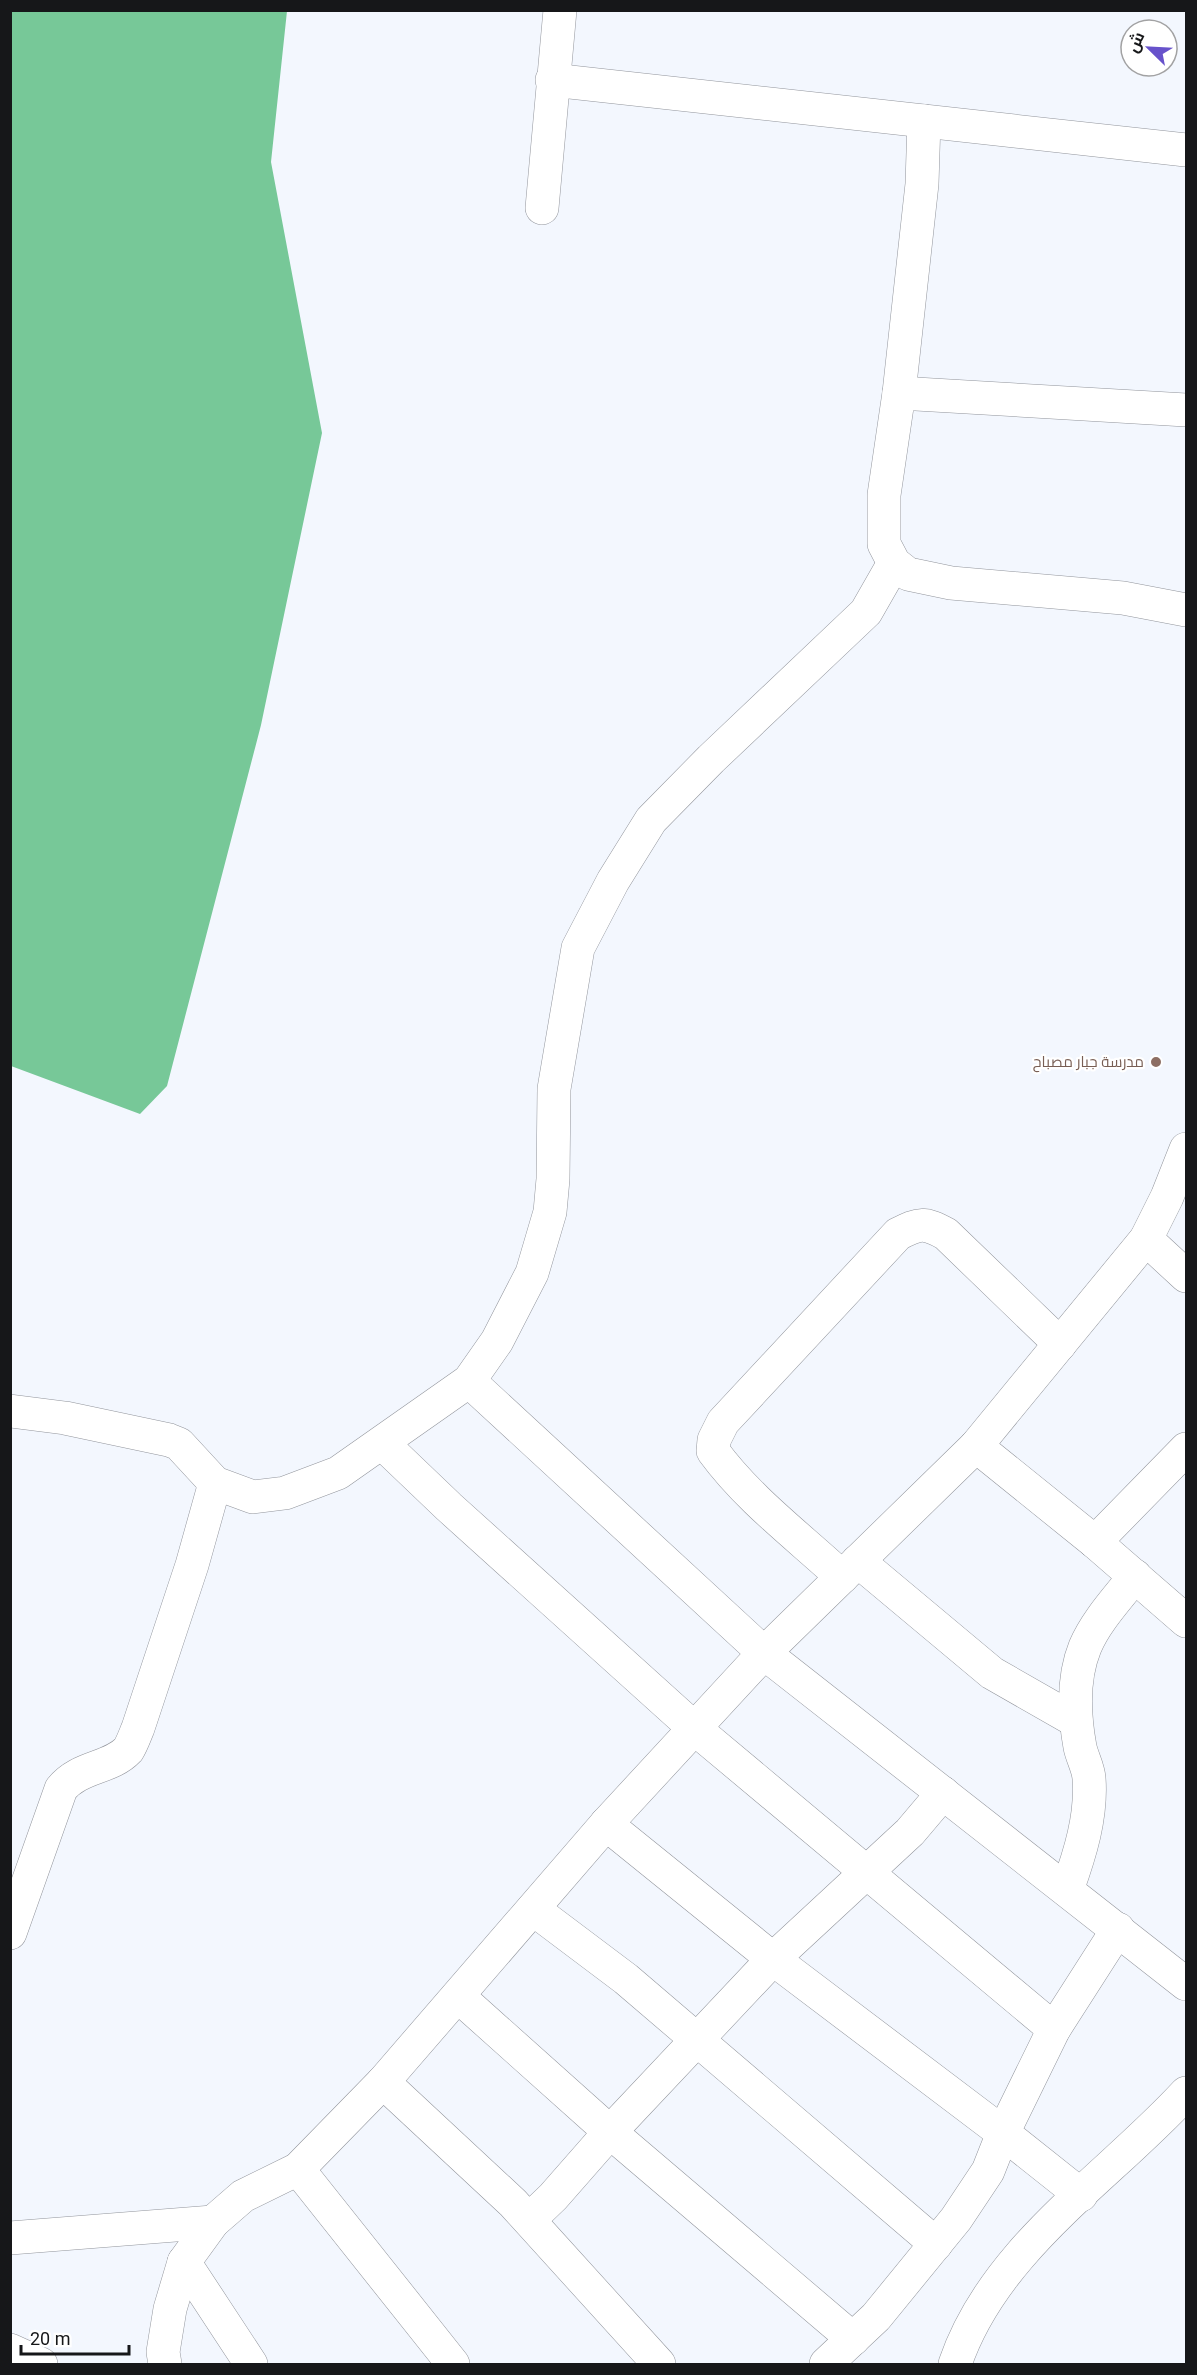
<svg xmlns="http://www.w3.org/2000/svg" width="1197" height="2375" font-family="Roboto,Cairo,sans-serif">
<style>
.forest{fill:#77c898}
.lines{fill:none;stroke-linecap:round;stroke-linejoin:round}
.minor-casing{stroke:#92959c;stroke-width:34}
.minor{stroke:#fff;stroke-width:33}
.education-dot{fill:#8d6e63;stroke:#fff;stroke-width:2}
.labels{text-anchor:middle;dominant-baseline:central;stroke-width:4.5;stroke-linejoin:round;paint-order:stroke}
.education-label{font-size:15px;fill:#785e54;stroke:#fff;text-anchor:end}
</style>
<rect width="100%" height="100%" fill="#f3f7fe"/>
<polygon class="forest" points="10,11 287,11 271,162 322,433 261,725 167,1086 140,1114 11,1066"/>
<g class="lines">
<g class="minor-casing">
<g id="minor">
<polyline points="552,80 1186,150"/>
<polyline points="542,208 560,10"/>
<polyline points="899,393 922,184 924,121"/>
<polyline points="1186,410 899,393 884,495 884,544 894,563 908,574 951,583 1123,598 1186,610"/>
<polyline points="1146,1239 1186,1276"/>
<polyline points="469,1381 764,1653 1186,1984"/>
<polyline points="10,1411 65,1418 169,1440 179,1444 215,1483 253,1497 285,1493 338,1473 469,1381 497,1341 532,1273 550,1212 553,1179 554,1089 578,948 613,881 651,820 711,759 866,612 894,563"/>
<polyline points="382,1443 449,1507 694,1728 1054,2029"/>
<polyline points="976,1446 1095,1542 1186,1621"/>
<polyline points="1095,1542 1186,1449"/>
<polyline points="858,1561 992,1673 1076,1721"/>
<path d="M842,1577C799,1537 748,1499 713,1451L714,1440L723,1422L898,1234C920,1223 924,1222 946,1234L1060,1344"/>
<polyline points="606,1824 773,1959 1003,2133 988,2171 956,2219 876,2317 826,2364"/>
<path d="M1067,1890C1080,1854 1092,1816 1089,1778C1088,1767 1082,1757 1080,1747C1074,1714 1072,1679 1085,1647C1096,1621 1117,1599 1135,1576"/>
<polyline points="533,1909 626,1979 936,2244"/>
<path d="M10,1933L61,1789C79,1766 110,1769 128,1750C132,1744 135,1735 138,1728L192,1565L215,1483"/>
<polyline points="458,1996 610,2132 853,2339"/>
<polyline points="383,2082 513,2203 659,2364"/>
<polyline points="298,2169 453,2364"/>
<polyline points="1081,2195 1003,2133 1054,2029 1118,1929"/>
<polyline points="529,2220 553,2197 610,2132 773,1959 910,1832 943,1793"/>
<polyline points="10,2238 213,2222"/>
<polyline points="184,2262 251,2364"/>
<polyline points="10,2350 41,2364"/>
<polyline points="165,2364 163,2352 170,2309 184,2262 213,2222 243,2196 298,2169 383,2082 606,1824 764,1653 976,1446 1146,1239 1167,1197 1186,1149"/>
<path d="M955,2364C994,2249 1107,2179 1186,2093"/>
</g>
</g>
<use href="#minor" class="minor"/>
</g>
<circle class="education-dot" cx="1156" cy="1062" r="6"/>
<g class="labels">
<g class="education-label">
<text x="1144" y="1062">مدرسة جبار مصباح</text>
</g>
</g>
<rect width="1197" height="2375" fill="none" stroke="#161719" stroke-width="24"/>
<g transform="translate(1149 48) rotate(294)"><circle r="28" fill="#ffffff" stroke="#a2a2a3" stroke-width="1.5"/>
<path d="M0-4.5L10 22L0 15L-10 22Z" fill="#6752cb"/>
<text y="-9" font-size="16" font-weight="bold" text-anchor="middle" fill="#161719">ش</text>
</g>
<path d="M21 2345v9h108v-9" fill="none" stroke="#161719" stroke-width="3"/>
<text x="30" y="2345" font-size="18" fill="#161719" stroke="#ffffff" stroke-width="4.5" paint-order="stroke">20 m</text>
</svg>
